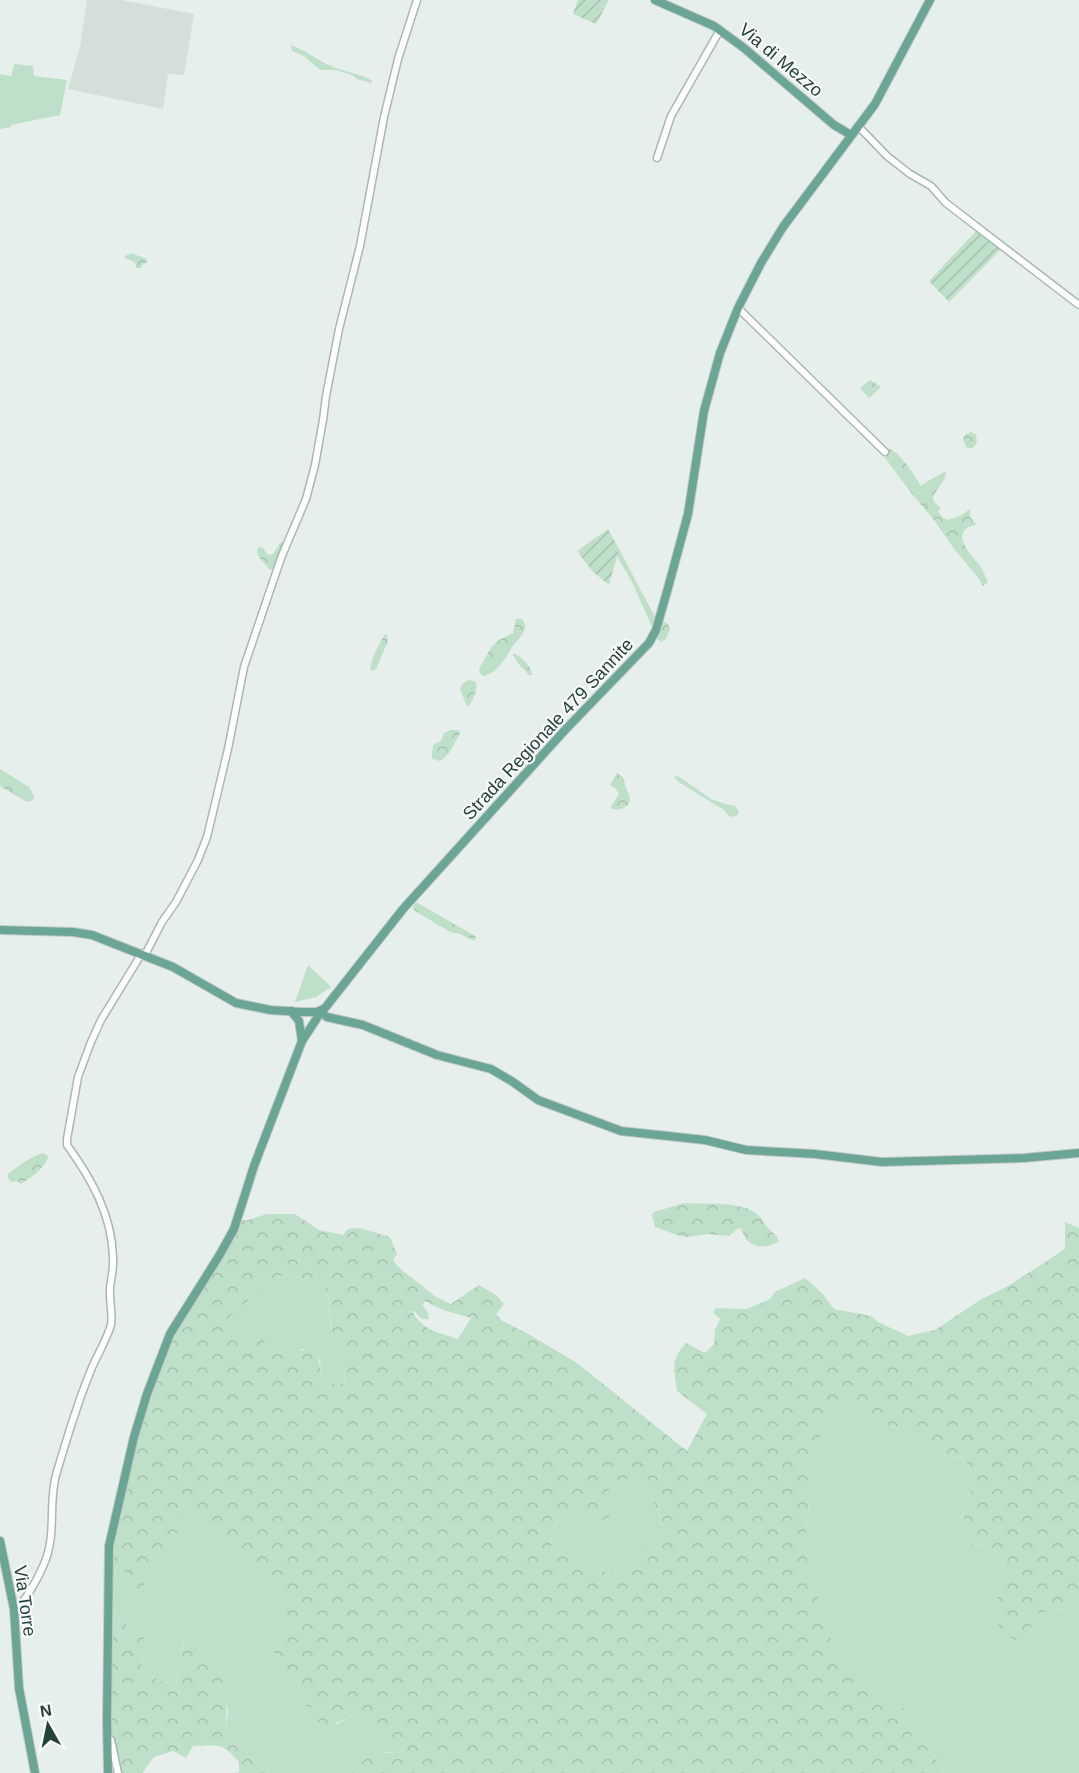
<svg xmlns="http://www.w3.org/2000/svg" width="1079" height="1773" font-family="Helvetica,sans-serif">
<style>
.built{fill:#d4dfda}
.grass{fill:#bfe0c8}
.forest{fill:url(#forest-crowns);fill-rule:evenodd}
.garden{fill:url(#garden-furrows)}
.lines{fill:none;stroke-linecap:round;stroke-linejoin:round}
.minor-casing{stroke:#a8b8b2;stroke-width:9}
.major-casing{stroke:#c2cac8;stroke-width:10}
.minor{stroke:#fff;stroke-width:6}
.major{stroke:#6aa596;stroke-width:8}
.labels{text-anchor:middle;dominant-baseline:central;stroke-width:4.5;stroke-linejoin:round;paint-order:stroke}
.street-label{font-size:18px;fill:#24423a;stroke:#f7fbf9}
</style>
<defs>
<pattern id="forest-crowns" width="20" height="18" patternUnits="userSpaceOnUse" patternTransform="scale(1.5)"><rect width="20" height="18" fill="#bfe0c8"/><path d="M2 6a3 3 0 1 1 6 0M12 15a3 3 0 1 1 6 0" fill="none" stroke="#a4c1ad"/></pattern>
<pattern id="garden-furrows" width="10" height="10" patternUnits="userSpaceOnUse" patternTransform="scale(1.5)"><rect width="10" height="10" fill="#bfe0c8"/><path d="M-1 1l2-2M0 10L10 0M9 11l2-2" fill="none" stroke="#a4c1ad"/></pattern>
</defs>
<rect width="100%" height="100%" fill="#e6efeb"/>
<polygon class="built" points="87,0 121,0 194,14 184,75 168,74 163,109 68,89 80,47"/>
<g class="grass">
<path d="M291,45C306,50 318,61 333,67C347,72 360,74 373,81L371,83L357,79L352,75L336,70H320L304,56L292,51Z"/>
<polygon points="14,64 33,66 34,76 67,80 60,115 11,125 11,127 0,129 0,74 11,76"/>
<polygon points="619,549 656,619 653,629 632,582 617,556"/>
<polygon points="678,776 711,799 725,804 735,806 739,812 738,815 733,817 729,816 724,810 677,781 674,777"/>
<polygon points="308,965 331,987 316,997 295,1002"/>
<path d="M286,1276L313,1279L322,1282C333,1303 327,1313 332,1333C333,1340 337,1345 340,1351C344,1362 346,1372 344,1384C324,1385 321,1380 320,1360L304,1349L297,1351H275L229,1327L228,1321L231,1316L237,1308L246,1303L267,1280L275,1277Z"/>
<path d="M845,1401L873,1415L886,1425L905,1429L921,1443L934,1451L953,1459L965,1458C968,1466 973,1477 972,1486C971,1492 966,1498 965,1504C961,1517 966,1534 971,1546L991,1548L1003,1556C1003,1577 999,1596 992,1615L1029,1637L1033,1620L1037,1614L1054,1609L1079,1611V1773H945L931,1750L916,1736L909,1715L895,1700L883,1701L864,1684L853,1667L844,1663L831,1639L824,1622L805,1551L812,1467L826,1420Z"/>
<path d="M624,1478L649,1491L661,1520L664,1542L635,1553L614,1575C594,1567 574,1557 552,1553C550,1537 553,1526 564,1514L578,1512L587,1517L609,1488Z"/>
<polygon points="185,1515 209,1526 217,1537 249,1565 271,1576 284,1597 285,1612 285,1625 272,1652 282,1657 283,1668 300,1674 299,1687 306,1706 318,1709 337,1724 357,1713 371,1722 380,1724 402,1738 406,1747 399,1753 385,1752 354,1769 352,1773 268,1773 248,1756 226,1728 228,1712 223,1676 210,1664 200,1649 184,1642 179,1659 177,1686 158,1680 142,1671 143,1637 132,1630 112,1611 116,1566 125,1572 149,1567 153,1557 178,1532 178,1525"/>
</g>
<g class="forest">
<polygon points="131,253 147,259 147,262 142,265 141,268 136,268 135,262 125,258 125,256"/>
<polygon points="870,380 881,387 869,398 860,388"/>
<polygon points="971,432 976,435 977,442 973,448 969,448 966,447 963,438 966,434"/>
<path d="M889,448C904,457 912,472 921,486L928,481L946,471L945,478L933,496L934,502L941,508L938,511L942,517L947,520L960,516L970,509V516L976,525C973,526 969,526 967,528C953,537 974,558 979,565C983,569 985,576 988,582L983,586L979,579L952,546L934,520L912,494L885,458L889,452Z"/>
<polygon points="282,541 285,544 275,570 270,570 258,556 257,549 259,547 263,548 268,555 273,554"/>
<path d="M516,619H522C524,622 525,623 525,628C523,636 515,642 511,649C504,660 497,674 483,676L480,673L479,669L492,646L499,640L513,633Z"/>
<polygon points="662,620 668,624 670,629 666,639 661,642 656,638"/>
<path d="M385,634L387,635L388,641L376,669L373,671L370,669C372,656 379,645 385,634Z"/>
<path d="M515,654C523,658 531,666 532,675H528L526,671L520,666L513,655Z"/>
<path d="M469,680L476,682C478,690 473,699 469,706H467L460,689L463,683Z"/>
<polygon points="450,730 458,730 460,733 450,752 442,760 440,761 432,759 432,751 434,744 441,741 444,733"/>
<polygon points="0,769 29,787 34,796 33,800 27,802 1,787 0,784"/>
<path d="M617,773L624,778C624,787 630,793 630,802C625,809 620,810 612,809L611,806L619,794L616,789L610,785Z"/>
<polygon points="416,902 470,933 476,937 474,941 460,934 450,932 415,911 413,907"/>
<path d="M42,1153L47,1155L48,1158C44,1168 31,1178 21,1184L17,1181L11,1182L8,1178V1174C19,1165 29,1158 42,1153Z"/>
<path d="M684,1203C705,1205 742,1200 758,1215C762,1218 764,1223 767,1227C771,1232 776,1234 779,1241C772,1247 757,1249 749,1242C745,1239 743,1233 741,1228L737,1229L729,1236L708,1234L687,1237L677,1235L655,1227L652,1215L654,1212Z"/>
<path d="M267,1214H295L319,1230L343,1235L348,1229L360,1228L390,1237L397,1254L393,1259L397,1266L436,1297L451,1304L479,1285L496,1295L504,1304L496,1314L501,1320L530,1335L577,1363L687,1451L707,1414L677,1391C674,1369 670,1360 686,1343L705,1353L714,1344L715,1330L720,1319L713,1312L716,1308L747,1309L770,1299L775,1292L805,1278L822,1293L834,1309L871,1316L878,1322L908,1336L935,1330L980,1300L1010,1285L1065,1249V1222L1079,1228V1611L1054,1609L1037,1614L1033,1620L1029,1637L1015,1640L1005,1634L992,1615C999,1596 1003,1577 1003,1556L991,1548L971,1546C966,1534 961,1517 965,1504C966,1498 971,1492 972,1486C973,1477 968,1466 965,1458L953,1459L934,1451L921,1443L905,1429L886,1425L873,1415L845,1401L826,1420L812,1467L805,1551L824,1621L831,1639L844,1663L853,1667L864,1684L883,1701L895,1699L909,1715L916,1736L931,1750L945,1773H352C362,1756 381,1751 400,1753L406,1747L402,1738L389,1737L380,1724L371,1722L357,1713L348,1718L328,1726L315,1721L318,1709L306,1706L301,1702L299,1687L300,1674L289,1675L283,1668L282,1657L272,1652L259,1649L280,1634L285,1625L284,1597L271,1576L249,1565L217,1537L209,1526L186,1515L178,1525V1532L153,1557L141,1594L127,1583L125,1572L116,1566L112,1611L132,1630L143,1637L149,1650L142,1659V1671L158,1680L177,1686L179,1659L185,1641L200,1649L210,1664L223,1676L227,1693L226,1728L248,1756L268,1773H235L239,1772V1762C222,1742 218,1745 193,1746L186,1758L173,1751L154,1757L142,1773H108V1563L134,1437L170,1334L237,1221L248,1220ZM286,1276L313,1279L322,1282C333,1303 328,1312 332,1333C333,1340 337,1345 340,1351C344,1362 346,1372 344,1384C314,1385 325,1371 315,1350L275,1351L269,1348L264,1341L229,1327L228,1321L231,1316L238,1308L246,1303L267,1280L275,1277ZM425,1301L443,1310L471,1318L458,1339C437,1332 423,1331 412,1311H414L422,1319H429L428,1313L422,1304ZM624,1478L649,1491L661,1520L663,1542L644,1546L635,1553L614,1575C594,1567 574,1557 552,1553C550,1537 553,1526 564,1514L578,1512L587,1517L609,1520V1488Z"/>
</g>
<g class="garden">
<polygon points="578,0 609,0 596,24 573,14"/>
<polygon points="977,230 1002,248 949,302 929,281"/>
<polygon points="608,529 619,549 609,585 592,571 577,551"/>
</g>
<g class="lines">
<g class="minor-casing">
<g id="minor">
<polyline points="858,126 887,156 910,174 931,186 946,203 1079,305"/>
<polyline points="657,158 671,116 720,30"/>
<polyline points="738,308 885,452"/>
<polyline points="145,955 162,922 176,902 198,860 207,837 228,749 244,667 281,558 306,499 315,465 323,420 326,396 339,329 360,246 384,117 398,59 417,0"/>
<path d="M14,1609C25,1604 39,1576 44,1564C57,1534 48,1504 56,1475C66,1441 76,1407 89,1375C95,1358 106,1342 111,1325C113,1316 109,1299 110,1288C111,1278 114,1267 113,1257C112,1215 91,1178 67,1145V1139L78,1077L91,1042L101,1020L142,953"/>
<polyline points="107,1740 111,1740 118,1773"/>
</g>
</g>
<g class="major-casing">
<g id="major">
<polyline points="655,0 714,26 744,48 834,125 851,135"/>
<polyline points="0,930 73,932 92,935 173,967 236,1003 270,1010 300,1012 317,1012 325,1008 403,909 565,730 649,643 656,630 668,588 688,514 704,411 720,353 738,308 761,263 783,227 875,104 930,0"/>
<polyline points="302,1041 317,1018 319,1011 327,1017 363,1025 437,1055 491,1069 513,1082 538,1100 621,1131 705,1140 746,1150 815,1154 882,1162 1024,1158 1079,1153"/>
<polyline points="0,1541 14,1609 19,1688 35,1773"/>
<polyline points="108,1773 107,1720 109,1546 134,1437 147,1394 170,1334 219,1256 234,1229 254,1166 302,1041 299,1021 291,1011"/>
</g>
</g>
<use href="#minor" class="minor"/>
<use href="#major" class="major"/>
</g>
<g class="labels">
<g class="street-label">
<text transform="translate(781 60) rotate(40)">Via di Mezzo</text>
<text transform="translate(548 729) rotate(-47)">Strada Regionale 479 Sannite</text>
<text transform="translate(25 1601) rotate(82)">Via Torre</text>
</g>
</g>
<g transform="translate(48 1725) rotate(351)" stroke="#f7fbf9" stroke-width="4.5" paint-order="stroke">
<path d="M0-4.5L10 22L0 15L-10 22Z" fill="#24423a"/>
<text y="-9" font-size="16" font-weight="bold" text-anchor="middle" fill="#24423a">N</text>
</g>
</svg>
